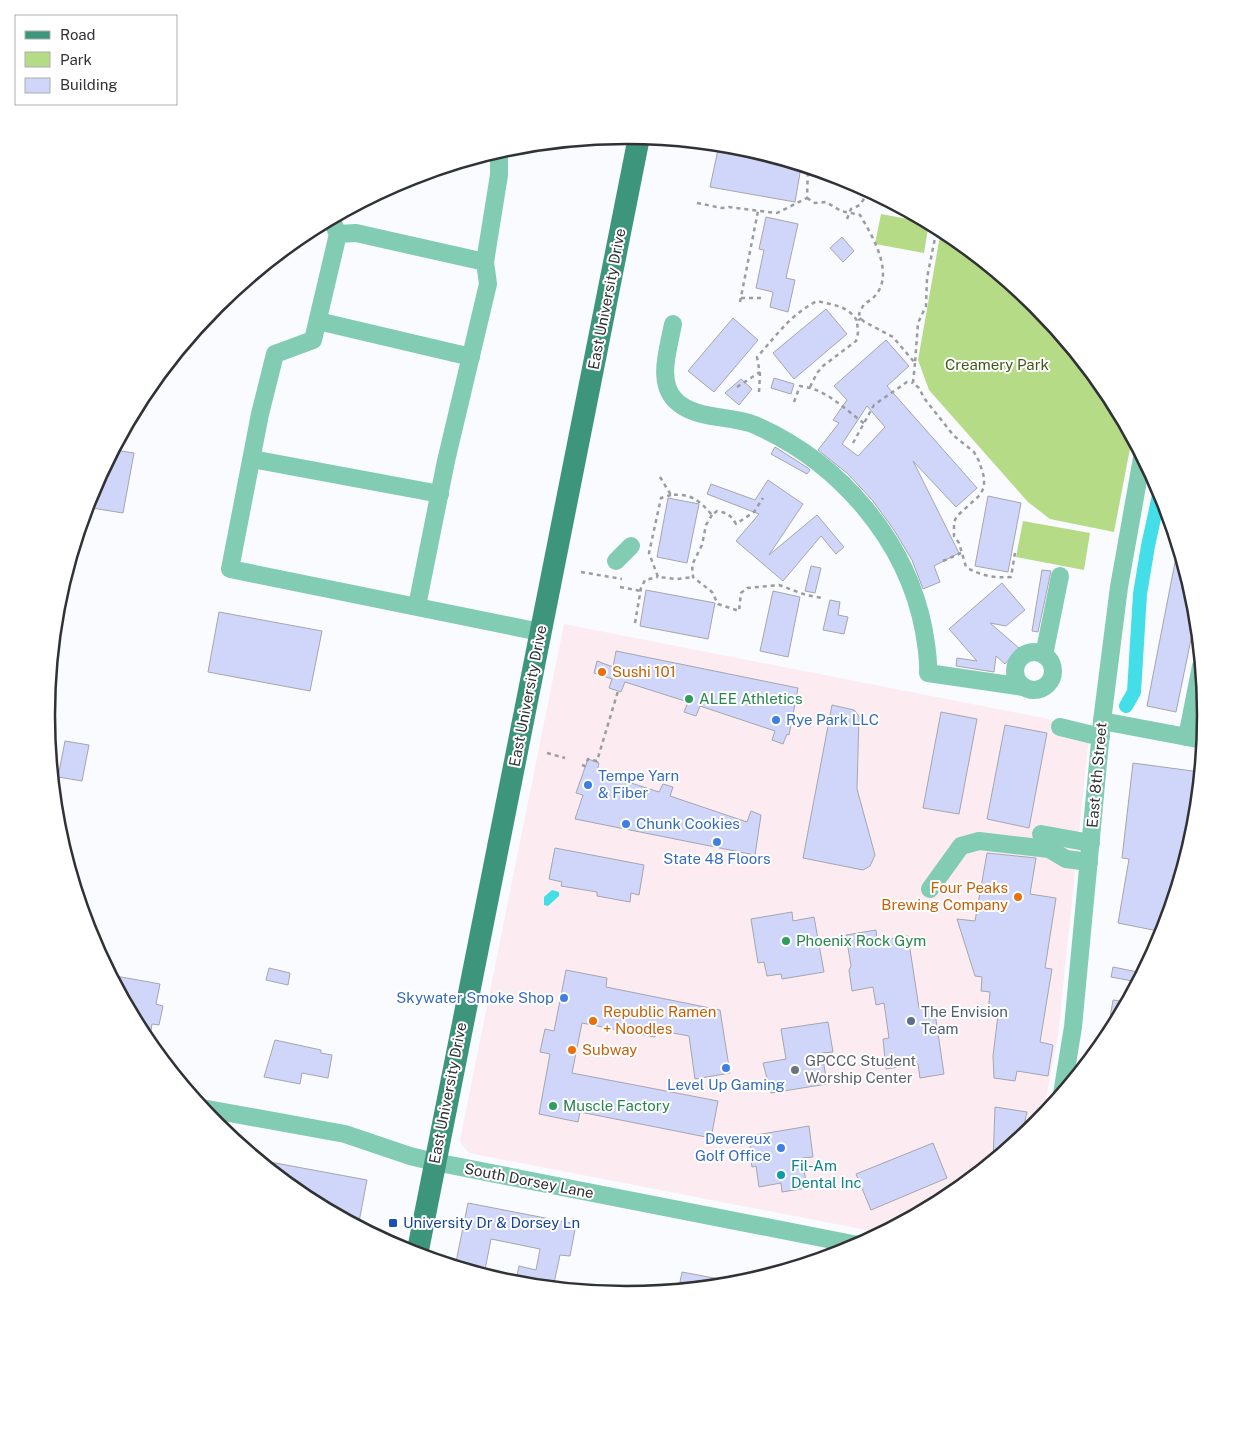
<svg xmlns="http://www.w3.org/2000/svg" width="1252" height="1431" font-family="'Public Sans',sans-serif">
<rect width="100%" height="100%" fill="#fafbfe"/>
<path fill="#fcecf1" d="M564,624L1090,727L1058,1036L1042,1118L1036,1126L948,1198L882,1233L469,1153L462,1145L460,1140Z"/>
<g fill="#b5db86">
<path d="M881,214L929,223L924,253L875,244Z"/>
<path d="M941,230L1036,306L1108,394L1132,438L1114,532L1050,519L1028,502L929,390L918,360Z"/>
<path d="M1023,521L1090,533L1084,570L1016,557Z"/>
</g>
<path fill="#44dee8" d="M552,890L559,892V896L548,906L544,905V897Z"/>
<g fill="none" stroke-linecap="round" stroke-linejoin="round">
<path stroke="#44dee8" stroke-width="14" d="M1126,706L1134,692L1140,594L1148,546L1160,491"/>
</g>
<g fill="#d0d6fa" stroke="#a4a6ae" fill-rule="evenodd">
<path d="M719,145L729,146L728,154L801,167L795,202L710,187Z"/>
<path d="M766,217L798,224L786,278L795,280L788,312L770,307L773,292L756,288L764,250L759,249Z"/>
<path d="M842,237L854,251L843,262L830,248Z"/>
<path d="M826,309L847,334L794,379L773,353Z"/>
<path d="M733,318L758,340L714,392L688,371Z"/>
<path d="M886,340L909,366L887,386L977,488L956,507L913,461L959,553L934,566L940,582L923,589L912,560L894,530L873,501L848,474L818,450L839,423L833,420L847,400L834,386ZM867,406L885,427L858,456L842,444Z"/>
<path d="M774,378L794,384L791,394L771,388Z"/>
<path d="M741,379L752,389L739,405L725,393Z"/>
<path d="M775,447L808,468L810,470L807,474L771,454Z"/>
<path d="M114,450L134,453L123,513L86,507L100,476L105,477L108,460Z"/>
<path d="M768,480L803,504L769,555L817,515L844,547L836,554L821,536L783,581L736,541L759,514L707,494L711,484L755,500Z"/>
<path d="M988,496L1021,503L1008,572L975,566Z"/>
<path d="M668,498L699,504L687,563L657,557Z"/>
<path d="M1178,547L1195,603L1196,615L1176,712L1147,706Z"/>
<path d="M811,566L821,568L815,593L805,591Z"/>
<path d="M1042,570L1051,571L1038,632L1032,631Z"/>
<path d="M1002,583L1025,610L1006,626L990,623L1019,648L1005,664L996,656L994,672L956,666L957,658L977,661L949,629Z"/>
<path d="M646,590L715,603L708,639L640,626Z"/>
<path d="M773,591L800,597L788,657L760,651Z"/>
<path d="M830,600L840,602L838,615L848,617L844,634L823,630Z"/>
<path d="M219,612L322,631L310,691L208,672Z"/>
<path d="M616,651L798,688L789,735L787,734L783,744L772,740L775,731L700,706L696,716L684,712L688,702L625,682L621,692L609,688L612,679L594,673L597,661L613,667Z"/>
<path d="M832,705L854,710L859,716L857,789L875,855L870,866L863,870L803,858Z"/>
<path d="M941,712L977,719L959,814L923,808Z"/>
<path d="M1005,725L1047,733L1029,828L987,819Z"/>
<path d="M65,741L89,745L82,781L58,777Z"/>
<path d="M588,759L599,763L597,772L659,792L663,784L673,787L670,796L747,822L751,811L761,815L755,855L575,819L583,795L576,793Z"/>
<path d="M1133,763L1200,772L1198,797L1185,861L1163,932L1118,923L1129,859L1122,858Z"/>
<path d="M555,848L644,865L639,895L631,893L630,902L597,896V892L561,886L562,882L549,879Z"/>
<path d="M987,853L1036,858L1030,894L1056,898L1045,968L1052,969L1040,1042L1053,1045L1048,1076L1017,1071L1015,1081L994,1078L993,1056L998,1015L988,1014L990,992L981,991L982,977L975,976L957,919L975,921Z"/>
<path d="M792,912L793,921L814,917L824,972L782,979L781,974L767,976L764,962L758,963L751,919Z"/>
<path d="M876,930L877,941L908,936L919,1008L934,1006L944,1074L920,1078L918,1064L886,1069L883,1039L889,1038L884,1003L876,1005L873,987L852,991L849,970L851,966L846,935Z"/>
<path d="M1113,967L1143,973L1138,982L1111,977Z"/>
<path d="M269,968L290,973L288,985L266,980Z"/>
<path d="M566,970L607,978L606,987L720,1010L730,1073L695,1079L689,1036L656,1030L655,1037L582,1023L572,1073L718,1101L711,1138L580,1112L578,1122L539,1114L550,1054L540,1052L545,1029L554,1031Z"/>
<path d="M110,975L160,984L156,1004L163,1006L159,1025L152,1024L149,1043Z"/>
<path d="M1113,1000L1127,1002L1109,1036H1107Z"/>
<path d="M828,1022L833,1052L822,1053L827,1084L771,1093L763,1063L786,1059L781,1029Z"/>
<path d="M275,1040L321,1050V1053L332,1055L328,1078L302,1073L300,1084L264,1077Z"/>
<path d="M995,1107L1027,1112L1021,1138L993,1161Z"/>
<path d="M809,1126L813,1157L802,1158L807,1188L782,1192L781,1183L759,1187L756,1166L752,1167L749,1149L751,1146L750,1136Z"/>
<path d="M933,1143L947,1178L871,1210L856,1174Z"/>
<path d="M259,1160L367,1180L358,1227L304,1197Z"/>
<path d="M468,1203L576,1224L570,1256L560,1255L553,1288L515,1284L519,1266L536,1270L540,1249L491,1239L484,1275L455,1267Z"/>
<path d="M682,1272L735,1282V1285L707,1287L680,1282Z"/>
</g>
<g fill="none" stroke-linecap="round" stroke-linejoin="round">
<g stroke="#9b9c9f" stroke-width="2.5" stroke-dasharray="4 4" stroke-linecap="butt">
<path d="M736,147L750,150"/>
<path d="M807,198L815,203L826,202L841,211L860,215C875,240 901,285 864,304L859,314L863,321L893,337L915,363L918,323L926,306L927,278L937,228"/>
<path d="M697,203L722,208L729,207L777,213L807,198L808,168"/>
<path d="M847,219L851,209L860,205L869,191"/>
<path d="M741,298H761"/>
<path d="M740,302L758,211"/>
<path d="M915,363L913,383L919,388L924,398L954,436L974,452L979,461L984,477V487L980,495L957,516L954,522V536L959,543L966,567C981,576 994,578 1011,577L1015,553"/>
<path d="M737,387L760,372"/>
<path d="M810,387L817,373L823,366L856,341L858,333L857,321L862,318"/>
<path d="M759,392L760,374L757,357C778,334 789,316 817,301C833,305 849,306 857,321"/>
<path d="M794,402L800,386C827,389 844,409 865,424"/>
<path d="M853,443L874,405L907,382L913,383"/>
<path d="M660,477L671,495C691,493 700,501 712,515L717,511C727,513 731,515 736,524L754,512L763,498"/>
<path d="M671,495L661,498L649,553L658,577L677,579L693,577"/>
<path d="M712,515L706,525L702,545L692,565L693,577L712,592L718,604L739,611L741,593L747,588L779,585L806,595L822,598"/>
<path d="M943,561L961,553"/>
<path d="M581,572L622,579"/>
<path d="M620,587L641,591"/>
<path d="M635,623L641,588L645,580L658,577"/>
<path d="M547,753L565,758"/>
<path d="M582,765L585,766L588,759L597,761L618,691"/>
</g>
<g stroke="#81ccb3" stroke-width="18">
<path d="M331,219L338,234"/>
<path d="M485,262L499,175V151"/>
<path d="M318,321L471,357"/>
<path d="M673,324C669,347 656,382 676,401C696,420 730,415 755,425C839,462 907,540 924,631C926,645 929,658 928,673L1024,687"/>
<path d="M252,459L440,494"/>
<path d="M616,561L631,546"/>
<path d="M417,606L446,461L488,284L485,262L356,233L338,234L313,340L275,354L260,414L230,569L540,632"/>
<circle cx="1034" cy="671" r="19"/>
<path d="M1044,655L1060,576"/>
<path d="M1102,721L1203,740"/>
<path d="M1060,727L1101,737"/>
<path d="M1187,737L1201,666"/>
<path d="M1041,834L1091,843"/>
<path d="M930,889L961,846L979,841L1049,849L1066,859L1089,862"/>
<path d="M1062,1094L1073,1027L1102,721L1119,587L1142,458"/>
<path d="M202,1108L345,1134L410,1156L435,1162L858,1245"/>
</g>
<path stroke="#3d967c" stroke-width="22" d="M417,1255L639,137"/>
</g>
<g fill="#e8710a" stroke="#fff" stroke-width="2">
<circle cx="602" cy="672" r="5"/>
<circle cx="1018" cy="897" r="5"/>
<circle cx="593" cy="1021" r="5"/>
<circle cx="572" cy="1050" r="5"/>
</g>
<g fill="#2e9e5b" stroke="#fff" stroke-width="2">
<circle cx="689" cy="699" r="5"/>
<circle cx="786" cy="941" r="5"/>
<circle cx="553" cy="1106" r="5"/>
</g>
<g fill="#3f7fe0" stroke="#fff" stroke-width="2">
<circle cx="776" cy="720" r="5"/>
<circle cx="588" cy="785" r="5"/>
<circle cx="626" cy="824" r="5"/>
<circle cx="717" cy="842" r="5"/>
<circle cx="564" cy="998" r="5"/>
<circle cx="726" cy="1068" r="5"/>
<circle cx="781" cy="1148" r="5"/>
</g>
<circle fill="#5c6f8a" stroke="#fff" stroke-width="2" cx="911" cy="1021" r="5"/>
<circle fill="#6b7280" stroke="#fff" stroke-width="2" cx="795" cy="1070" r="5"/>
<circle fill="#0f9aa8" stroke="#fff" stroke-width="2" cx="781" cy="1175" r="5"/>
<rect fill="#1a4fb4" stroke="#fff" stroke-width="2" x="388" y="1218" width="10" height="10" rx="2.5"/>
<g text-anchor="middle" stroke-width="4" stroke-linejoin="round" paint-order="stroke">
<g font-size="15" fill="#313235" stroke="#fff">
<text transform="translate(607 299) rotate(-79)" y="5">East University Drive</text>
<text transform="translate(528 696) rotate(-79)" y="5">East University Drive</text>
<text transform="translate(1097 775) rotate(-85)" y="5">East 8th Street</text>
<text transform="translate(448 1093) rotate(-79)" y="5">East University Drive</text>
<text transform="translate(529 1181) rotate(11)" y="5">South Dorsey Lane</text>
</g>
<g font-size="15" fill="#415a1c" stroke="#fff">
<text x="997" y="370">Creamery Park</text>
</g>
<g font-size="15" fill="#c56008" stroke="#fff" text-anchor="start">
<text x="612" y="677">Sushi 101</text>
<text x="1008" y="893" text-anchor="end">Four Peaks<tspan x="1008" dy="17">Brewing Company</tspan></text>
<text x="603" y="1017">Republic Ramen<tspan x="603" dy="17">+ Noodles</tspan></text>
<text x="582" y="1055">Subway</text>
</g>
<g font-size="15" fill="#27864d" stroke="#fff" text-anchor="start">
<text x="699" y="704">ALEE Athletics</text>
<text x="796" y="946">Phoenix Rock Gym</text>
<text x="563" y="1111">Muscle Factory</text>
</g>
<g font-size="15" fill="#366cbe" stroke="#fff" text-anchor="start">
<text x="786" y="725">Rye Park LLC</text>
<text x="598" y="781">Tempe Yarn<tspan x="598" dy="17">&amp; Fiber</tspan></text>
<text x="636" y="829">Chunk Cookies</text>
<text x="717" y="864" text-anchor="middle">State 48 Floors</text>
<text x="554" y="1003" text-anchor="end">Skywater Smoke Shop</text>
<text x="726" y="1090" text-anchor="middle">Level Up Gaming</text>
<text x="771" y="1144" text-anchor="end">Devereux<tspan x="771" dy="17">Golf Office</tspan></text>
</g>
<g font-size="15" fill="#4e5e75" stroke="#fff" text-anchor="start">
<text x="921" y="1017">The Envision<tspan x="921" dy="17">Team</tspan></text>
</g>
<g font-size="15" fill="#5b616d" stroke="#fff" text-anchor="start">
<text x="805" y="1066">GPCCC Student<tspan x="805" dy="17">Worship Center</tspan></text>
</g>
<g font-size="15" fill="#0d838f" stroke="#fff" text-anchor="start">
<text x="791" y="1171">Fil-Am<tspan x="791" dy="17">Dental Inc</tspan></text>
</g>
<g font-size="15" fill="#164399" stroke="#fff" text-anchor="start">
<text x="403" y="1228">University Dr &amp; Dorsey Ln</text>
</g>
</g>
<path d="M0 0H1252V1431H0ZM55 715a571 571 0 1 1 1142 0a571 571 0 1 1-1142 0Z" fill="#fff" fill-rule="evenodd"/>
<path fill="none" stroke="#313235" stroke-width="2.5" d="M55 715a571 571 0 1 1 1142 0a571 571 0 1 1-1142 0Z"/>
<rect x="15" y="15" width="162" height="90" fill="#ffffff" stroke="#adadae"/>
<rect x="25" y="31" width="25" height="8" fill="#3d967c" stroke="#adadae"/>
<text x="60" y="40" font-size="15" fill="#313235">Road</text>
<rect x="25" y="52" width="25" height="15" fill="#b5db86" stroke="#adadae"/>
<text x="60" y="65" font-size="15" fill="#313235">Park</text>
<rect x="25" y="78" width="25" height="15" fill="#d0d6fa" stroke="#adadae"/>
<text x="60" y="90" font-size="15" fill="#313235">Building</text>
</svg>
